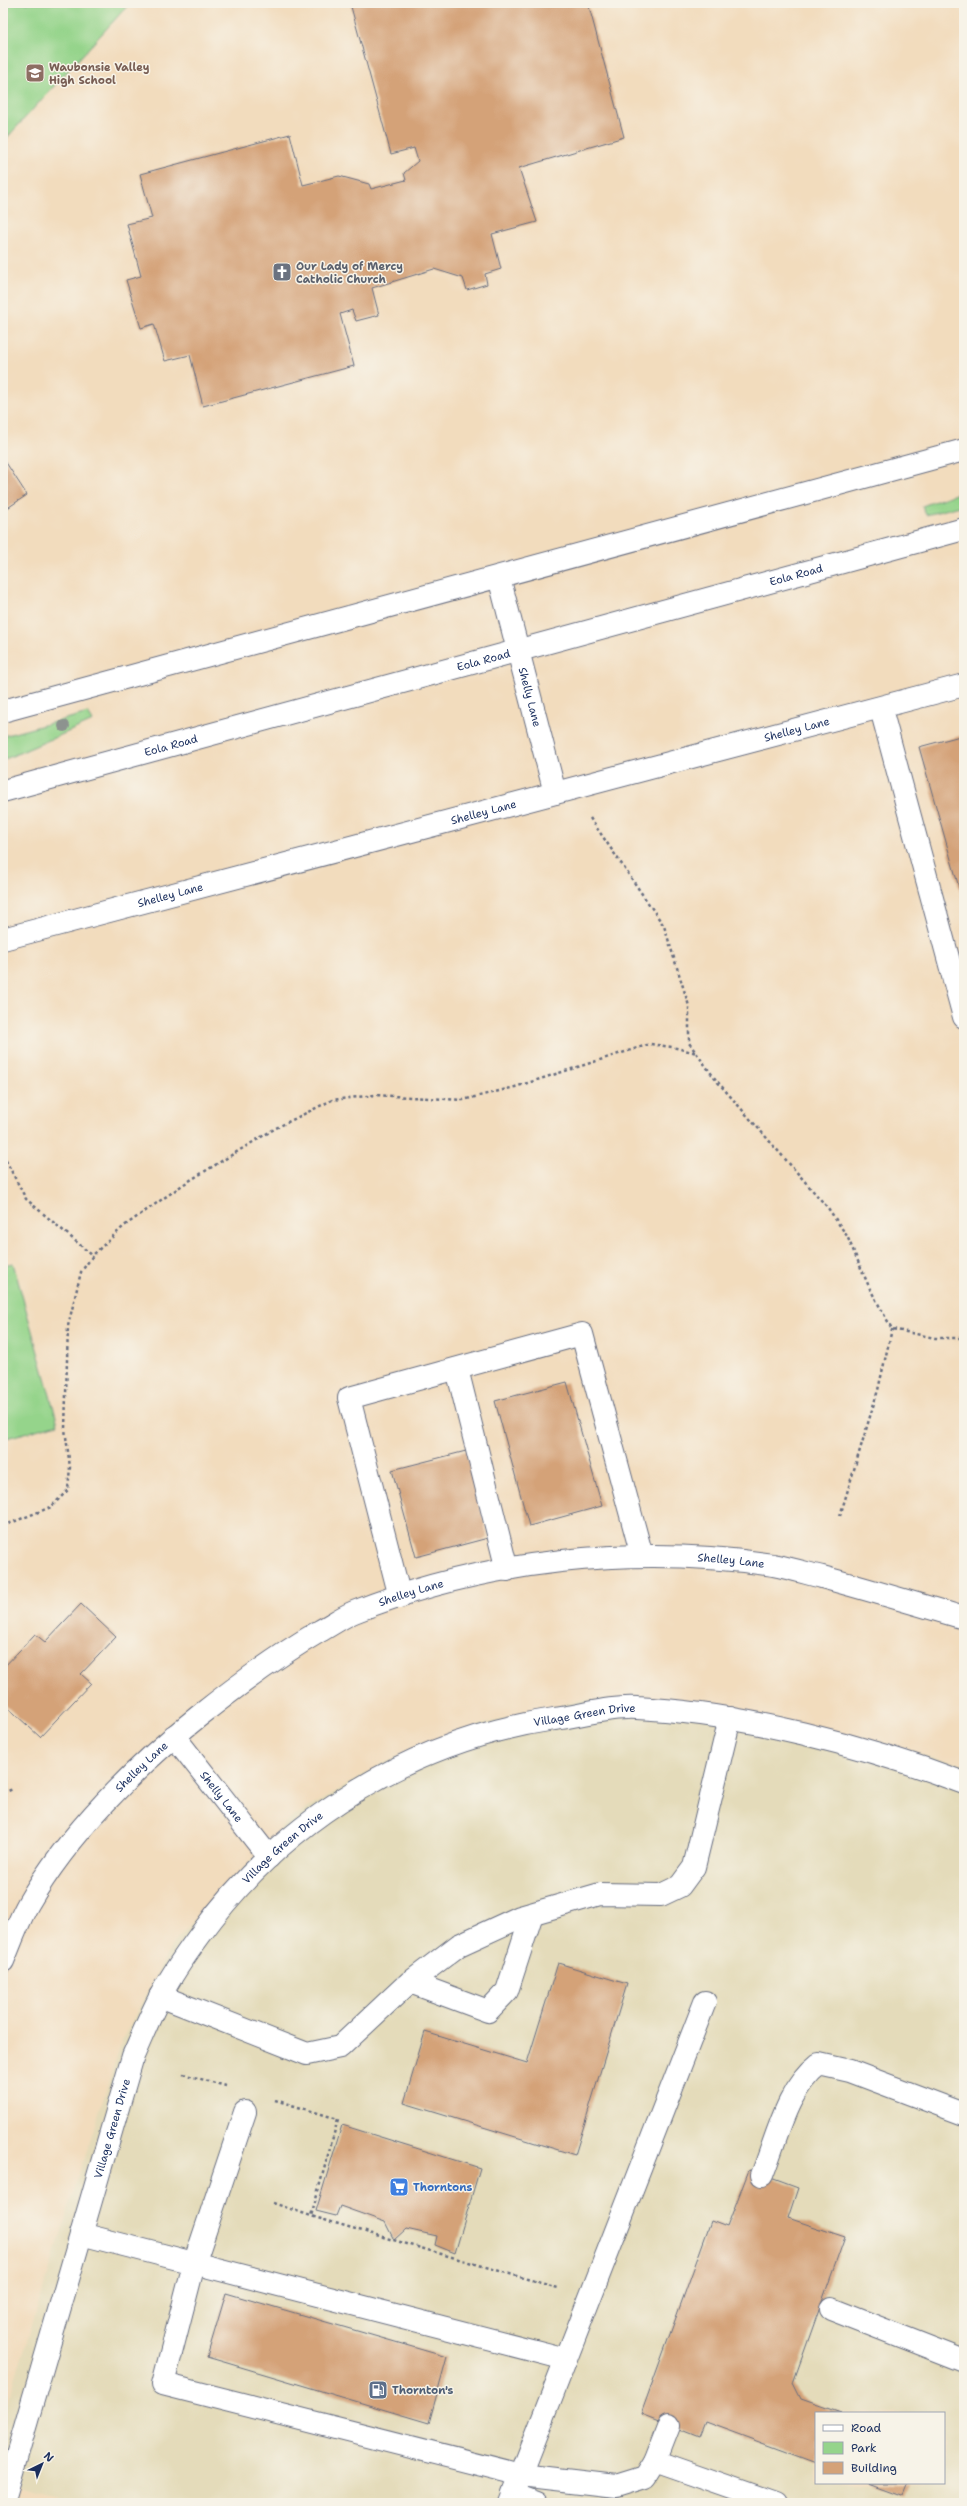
<svg xmlns="http://www.w3.org/2000/svg" width="967" height="2506" font-family="'Shantell Sans',sans-serif">
<rect width="100%" height="100%" fill="#f7f3e8"/>
<filter id="ink" filterUnits="userSpaceOnUse"><feTurbulence type="fractalNoise" baseFrequency=".025" numOctaves="2"/><feDisplacementMap in="SourceGraphic" scale="8" xChannelSelector="R" yChannelSelector="G"/><feConvolveMatrix kernelMatrix="1 2 1 2 8 2 1 2 1" color-interpolation-filters="sRGB"/></filter>
<filter id="wash" filterUnits="userSpaceOnUse"><feTurbulence type="fractalNoise" baseFrequency=".012" numOctaves="4" result="noise"/><feDisplacementMap in="SourceGraphic" scale="16" xChannelSelector="R" yChannelSelector="G"/><feGaussianBlur stdDeviation="0.9" result="paint"/><feColorMatrix in="noise" values="0 0 0 0 0 0 0 0 0 0 0 0 0 0 0 0 0 1.4 0 .05"/><feComposite in="paint" operator="in"/></filter>
<g filter="url(#wash)">
<rect width="100%" height="100%" fill="#f2dcbd"/>
<path fill="#e4dbba" fill-rule="evenodd" d="M582,1700L684,1701L964,1764V2503H69L3,2481V2417L122,2040L173,1943L290,1819L382,1764L480,1725ZM816,2413H944V2483H816Z"/>
<g fill="#95d48b" stroke="#588274">
<path d="M3,3H130L3,142Z"/>
<path d="M964,491V505L926,515L922,506Z"/>
<path d="M88,713L93,721L3,760V736Z"/>
<path d="M13,1263L58,1424L3,1439V1265Z"/>
</g>
<g id="blocks">
<g fill="#d4a278">
<path d="M350,3H588L624,137L519,168L537,222L492,234L501,269L485,274L487,284L467,290L463,278L434,269L372,288L379,315L356,321L352,310L340,314L354,366L203,406L190,355L165,361L154,324L141,328L126,280L141,276L127,224L152,218L140,174L290,134L303,185L339,176L369,184L371,189L406,180L404,173L418,161L414,148L391,154Z"/>
<path d="M3,458L27,495L3,511Z"/>
<path d="M964,735V905L919,747Z"/>
<path d="M567,1382L602,1506L529,1526L495,1401Z"/>
<path d="M466,1451L488,1538L416,1557L392,1470Z"/>
<path d="M81,1604L116,1637L81,1674L91,1683L40,1737L3,1703V1668L35,1634L45,1642Z"/>
<path d="M558,1963L627,1984L575,2155L404,2103L425,2032L527,2063Z"/>
<path d="M342,2125L480,2168L455,2253L435,2245L437,2236L406,2229L394,2240L385,2222L340,2206L336,2216L316,2211Z"/>
<path d="M749,2170L798,2188L788,2218L845,2237L793,2383L801,2399L841,2413H816V2463L705,2422L699,2437L641,2414L711,2221L727,2227Z"/>
<path d="M226,2293L447,2357L429,2423L207,2357Z"/>
<path d="M869,2483H907L902,2495Z"/>
</g>
</g>
</g>
<g filter="url(#ink)">
<use href="#blocks" fill-opacity="0" stroke="#666c7f" stroke-width="1"/>
<g fill="none" stroke-linecap="round" stroke-linejoin="round">
<g stroke="#666c7f" stroke-width="24">
<g id="lane">
<path d="M881,709L964,1017"/>
<path d="M457,1369L507,1570"/>
<path d="M400,1597L349,1398L582,1334L642,1556"/>
<path d="M410,1982L488,2011L507,1991L532,1914"/>
<path d="M160,1996L307,2054L340,2047L404,1987L459,1945L520,1917L600,1894L661,1895L680,1886L694,1867L730,1718"/>
<path d="M245,2112L194,2264L163,2384L521,2475L616,2486L645,2477L655,2461L669,2425"/>
<path d="M762,2175C777,2138 786,2090 819,2064L850,2071L964,2114"/>
<path d="M81,2234L566,2359"/>
<path d="M831,2309L964,2361"/>
<path d="M655,2461L775,2503"/>
<path d="M513,2494L537,2503"/>
<path d="M510,2503L705,2002"/>
</g>
</g>
<g stroke="#666c7f" stroke-width="24">
<g id="street">
<path id="s1" d="M499,577L555,793"/>
<path id="s2" d="M3,939L964,685"/>
<path id="s3" d="M174,1736L269,1857"/>
<path id="s4" d="M3,1961C11,1942 18,1922 28,1904C68,1834 136,1766 199,1716C238,1685 277,1656 320,1631C331,1625 342,1617 354,1612C485,1560 634,1544 773,1565C789,1568 806,1573 822,1577C870,1590 917,1604 964,1618"/>
<path id="s5" d="M3,2503L133,2056C142,2036 150,2016 160,1997C171,1975 186,1954 200,1935C284,1819 412,1740 554,1719C579,1716 612,1706 637,1708C741,1713 867,1746 964,1783"/>
</g>
</g>
<g stroke="#666c7f" stroke-width="24">
<g id="secondary">
<path d="M3,711L964,450"/>
<path id="s6" d="M3,791L964,529"/>
</g>
</g>
<g stroke="#666c7f" stroke-width="2.5" stroke-dasharray="3 3" stroke-linecap="butt">
<path d="M590,818L664,926L689,1006V1043L716,1080L828,1208L847,1236L870,1289L892,1329L935,1338H964"/>
<path d="M3,1155L26,1199L93,1256"/>
<path d="M840,1516L878,1390L892,1329"/>
<path d="M3,1526L51,1507L68,1490L70,1467L65,1429L68,1326L81,1272L94,1254L124,1226L184,1184L276,1128L332,1100L375,1095L463,1100L515,1087L650,1044L672,1047L697,1053"/>
<path d="M3,1793L13,1789"/>
<path d="M183,2074L226,2086"/>
<path d="M275,2100L338,2119L311,2216"/>
<path d="M273,2203L311,2216L558,2288"/>
</g>
<use href="#lane" stroke="#fff" stroke-width="22"/>
<use href="#street" stroke="#fff" stroke-width="22"/>
<use href="#secondary" stroke="#fff" stroke-width="22"/>
</g>
<circle fill="#8d938f" cx="64" cy="726" r="6"/>
</g>
<defs>
<g id="school-square" transform="scale(1)"><rect x="-9" y="-9" width="18" height="18" rx="4" fill="#8d6e63" stroke="#f7f3e8"/><path d="M0-5L7-2L0 1L-7-2ZM-4 1L0 2.5L4 1V4Q0 6-4 4Z" fill="#fff"/></g>
<g id="church-square" transform="scale(1)"><rect x="-9" y="-9" width="18" height="18" rx="4" fill="#6b7280" stroke="#f7f3e8"/><path d="M-1.2-6h2.4v3.5h3.3v2.4h-3.3V6h-2.4V-.1h-3.3v-2.4h3.3Z" fill="#fff"/></g>
<g id="supermarket-square" transform="scale(1)"><rect x="-9" y="-9" width="18" height="18" rx="4" fill="#3f7fe0" stroke="#f7f3e8"/><path d="M-6-5.5h2.5l.6 2H6L4.5 2H-2.5L-4.4-4H-6ZM-1.5 3.2a1.3 1.3 0 1 0 .1 0ZM3 3.2a1.3 1.3 0 1 0 .1 0Z" fill="#fff"/></g>
<g id="fuel-square" transform="scale(1)"><rect x="-9" y="-9" width="18" height="18" rx="4" fill="#5c6f8a" stroke="#f7f3e8"/><path d="M-5.5-6h7V0h2V4h1.3V-2.5L3-4.5l.8-.8L6-3V5H2.5V1h-1V6h-7ZM-4.2-4.7v3.2H.2V-4.7Z" fill="#fff"/></g>
</defs>
<g fill-rule="evenodd">
<use href="#school-square" x="35" y="73"/>
<use href="#church-square" x="282" y="272"/>
<use href="#supermarket-square" x="399" y="2187"/>
<use href="#fuel-square" x="378" y="2390"/>
</g>
<g text-anchor="middle" stroke-width="3" stroke-linejoin="round" paint-order="stroke">
<g font-size="11" font-weight="bold" fill="#785e54" stroke="#f7f3e8" text-anchor="start">
<text x="49" y="71">Waubonsie Valley<tspan x="49" dy="13">High School</tspan></text>
</g>
<g font-size="11" font-weight="bold" fill="#5b616d" stroke="#f7f3e8" text-anchor="start">
<text x="296" y="270">Our Lady of Mercy<tspan x="296" dy="13">Catholic Church</tspan></text>
</g>
<g font-size="11" fill="#1b2f5e" stroke="#f7f3e8">
<text dy="4" stroke="none"><textPath href="#s6" startOffset="822">Eola Road</textPath></text>
<text dy="4" stroke="none"><textPath href="#s6" startOffset="498">Eola Road</textPath></text>
<text dy="4" stroke="none"><textPath href="#s1" startOffset="124">Shelly Lane</textPath></text>
<text dy="4" stroke="none"><textPath href="#s2" startOffset="821">Shelley Lane</textPath></text>
<text dy="4" stroke="none"><textPath href="#s6" startOffset="174">Eola Road</textPath></text>
<text dy="4" stroke="none"><textPath href="#s2" startOffset="497">Shelley Lane</textPath></text>
<text dy="4" stroke="none"><textPath href="#s2" startOffset="173">Shelley Lane</textPath></text>
<text dy="4" stroke="none"><textPath href="#s4" startOffset="889">Shelley Lane</textPath></text>
<text dy="4" stroke="none"><textPath href="#s4" startOffset="565">Shelley Lane</textPath></text>
<text dy="4" stroke="none"><textPath href="#s5" startOffset="1061">Village Green Drive</textPath></text>
<text dy="4" stroke="none"><textPath href="#s4" startOffset="241">Shelley Lane</textPath></text>
<text dy="4" stroke="none"><textPath href="#s3" startOffset="77">Shelly Lane</textPath></text>
<text dy="4" stroke="none"><textPath href="#s5" startOffset="725">Village Green Drive</textPath></text>
<text dy="4" stroke="none"><textPath href="#s5" startOffset="390">Village Green Drive</textPath></text>
</g>
<g font-size="11" font-weight="bold" fill="#366cbe" stroke="#f7f3e8" text-anchor="start">
<text x="413" y="2191">Thorntons</text>
</g>
<g font-size="11" font-weight="bold" fill="#4e5e75" stroke="#f7f3e8" text-anchor="start">
<text x="392" y="2394">Thornton's</text>
</g>
</g>
<rect width="967" height="2506" fill="none" stroke="#f7f3e8" stroke-width="16"/>
<rect x="815" y="2412" width="130" height="72" fill="#f7f3e8" stroke="#9fa5b1"/>
<rect x="823" y="2425" width="20" height="6" fill="#ffffff" stroke="#9fa5b1"/>
<text x="851" y="2432" font-size="12" fill="#1b2f5e">Road</text>
<rect x="823" y="2442" width="20" height="12" fill="#95d48b" stroke="#9fa5b1"/>
<text x="851" y="2452" font-size="12" fill="#1b2f5e">Park</text>
<rect x="823" y="2462" width="20" height="12" fill="#d4a278" stroke="#9fa5b1"/>
<text x="851" y="2472" font-size="12" fill="#1b2f5e">Building</text>
<g transform="translate(42 2464) rotate(43)" stroke="#f7f3e8" stroke-width="3" paint-order="stroke">
<path d="M0-3L7 15L0 10L-7 15Z" fill="#1b2f5e"/>
<text y="-6" font-size="11" font-weight="bold" text-anchor="middle" fill="#1b2f5e">N</text>
</g>
</svg>
